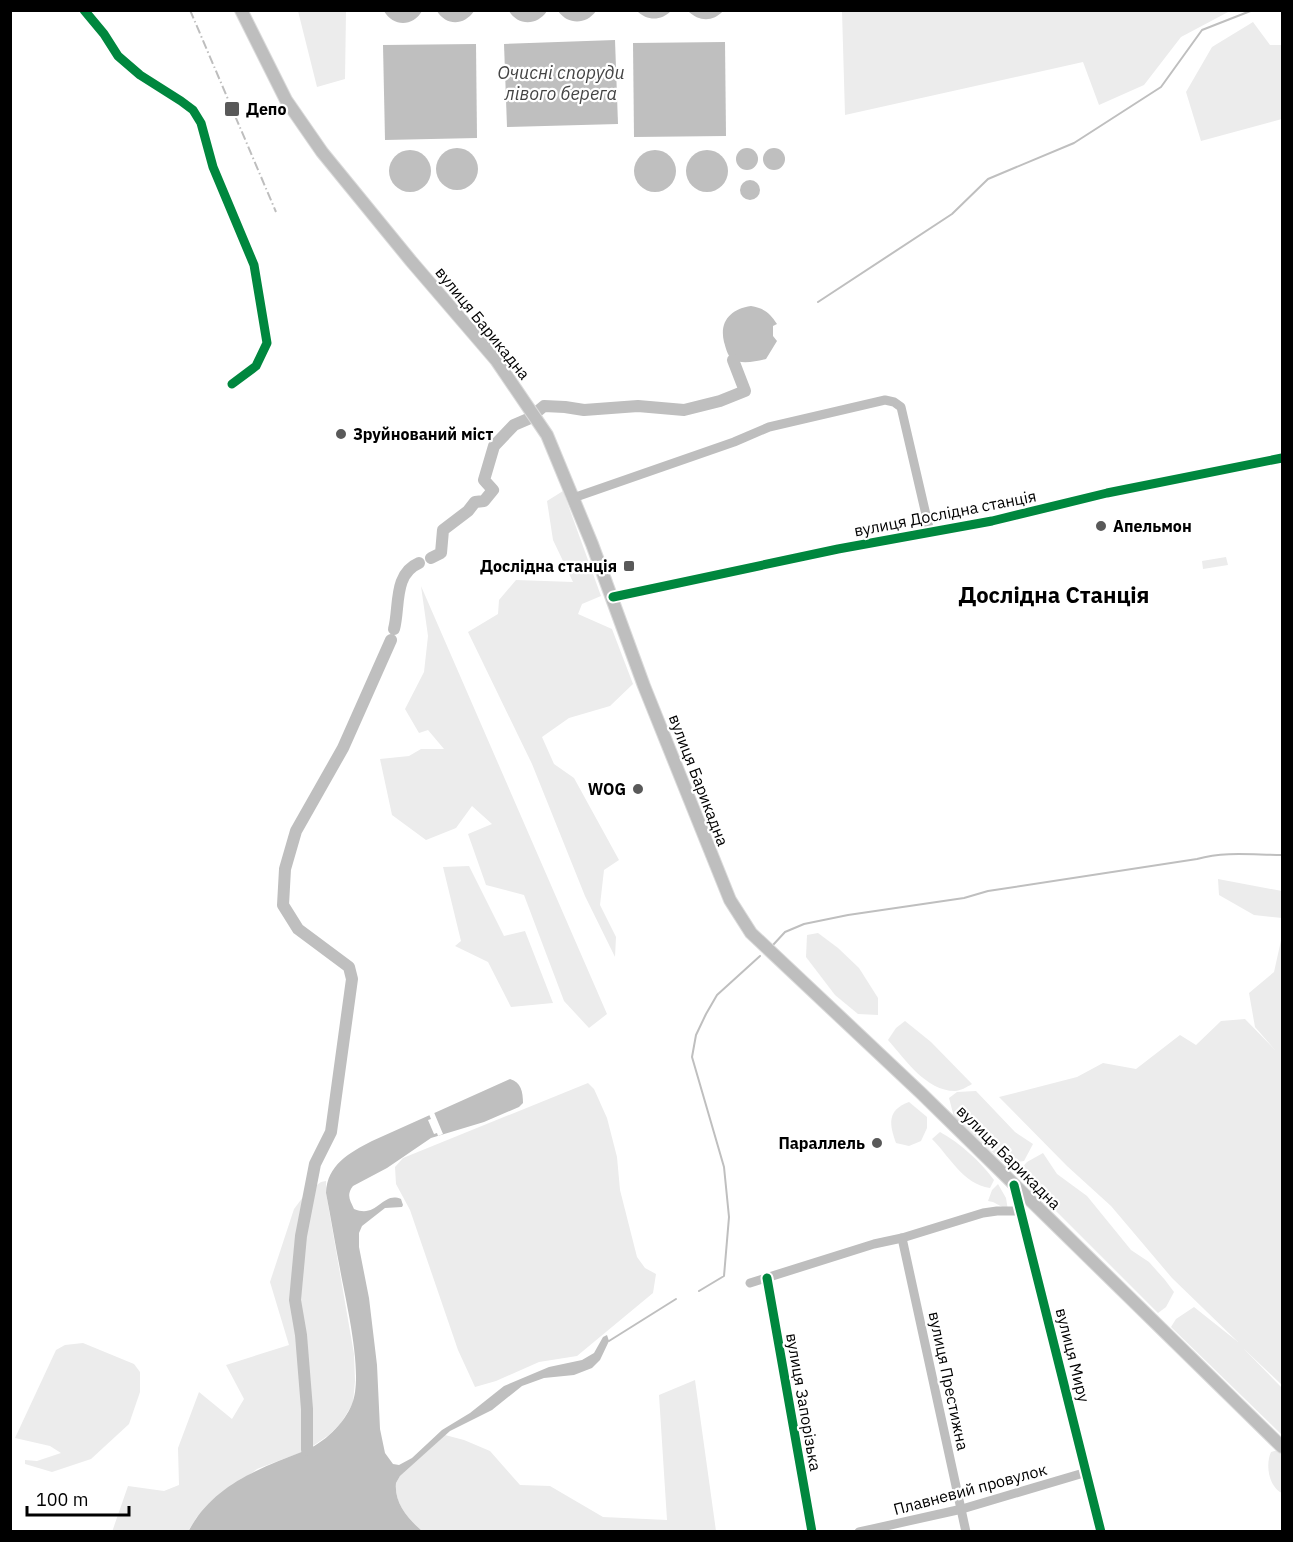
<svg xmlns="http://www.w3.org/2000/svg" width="1293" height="1542" font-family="'IBM Plex Sans',sans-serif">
<rect width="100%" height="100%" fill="#fff"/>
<g fill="#ececec">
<path d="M298,11H346L345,79L317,87Z"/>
<path d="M842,11V10L1230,11L1181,37L1144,85L1099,105L1083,62L845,115Z"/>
<path d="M1253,22L1270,45H1282V119L1201,141L1186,92L1212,47Z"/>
<path d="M563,491L601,596L582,604L578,614L612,629L633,684L610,706L569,718L542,737L554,764L574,778L619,860L604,870L600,905L616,937L615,957L585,896L532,764L468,632L498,614L499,600L516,580L573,582L553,540L547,501Z"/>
<path d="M1226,557L1228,565L1203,569L1202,561Z"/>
<path d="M421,586L607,1014L589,1028L564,1001L524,895L486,885L468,834L492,824L472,806L456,828L426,840L392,815L380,759L409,756L421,749H444L428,730L419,733L405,709L424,672L428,636Z"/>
<path d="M469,866L504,936L525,931L553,1003L511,1007L488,962L455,946L461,941L443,867Z"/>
<path d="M1218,879L1282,891V918L1254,915L1219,895Z"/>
<path d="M818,933L838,948L859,968L878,998V1015L858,1014L835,995L806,957L807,935Z"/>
<path d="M1282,936V1385L1243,1348L1282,1388V1435L1171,1327L1176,1319L1194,1307L1238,1342L1172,1278L1111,1206L1067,1166L999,1097L1077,1077L1103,1063L1136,1069L1180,1035L1196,1045L1221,1021L1245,1019L1276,1051L1255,1027L1249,993L1274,972Z"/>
<path d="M905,1021L931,1042L972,1084C967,1087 960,1091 955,1091C926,1091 905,1059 888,1040L896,1028Z"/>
<path d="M588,1083L594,1089L607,1118L617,1157L620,1190L637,1257L645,1268L656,1274L653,1293L577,1356L539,1362L496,1381L475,1387L458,1350L410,1210L396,1184L395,1167L403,1158Z"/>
<path d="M976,1091L1015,1132L1033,1144L1024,1161L1005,1164L954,1117L949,1098L957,1092Z"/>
<path d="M909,1102L927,1117V1128L921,1141L909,1146L896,1143C889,1124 887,1110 909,1102Z"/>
<path d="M940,1132C960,1143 981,1162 994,1180L990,1188C963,1184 950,1157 932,1139Z"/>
<path d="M1043,1153L1057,1174L1087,1196L1131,1250L1149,1262L1165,1280L1174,1292L1166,1307L1158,1313L1033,1188L1019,1171L1027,1162Z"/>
<path d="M326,1181V1193L354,1354L355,1381L353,1403L341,1423L329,1435L307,1450L257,1469L197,1517L188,1531L112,1532L128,1486L164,1491L179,1485L178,1448L199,1392L232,1419L244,1399L226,1365L289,1345L270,1282L294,1209L306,1193L321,1182Z"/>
<path d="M998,1184L1006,1198L1008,1210L993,1202L988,1201L992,1190Z"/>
<path d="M83,1343L134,1364L140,1372V1392L129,1424L91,1459L52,1472L25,1464V1460L37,1461L61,1453L50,1446L15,1438L56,1350L65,1345Z"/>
<path d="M695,1380L716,1531H422C408,1519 394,1503 396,1483L400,1476L445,1435L464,1440L490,1451L520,1485L550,1486L603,1517L667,1520L659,1395Z"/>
<path d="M1278,1450L1282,1455V1493C1269,1487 1265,1465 1271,1452Z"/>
</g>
<g fill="#bfbfbf">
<path d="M384,11H422C413,27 393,27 384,11Z"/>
<path d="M437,11H474C464,26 446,26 437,11Z"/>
<path d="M509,11H547C537,26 518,26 509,11Z"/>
<path d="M558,11H596C586,25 568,25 558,11Z"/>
<path d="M637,11H671C661,21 647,21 637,11Z"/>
<path d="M688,11H723C713,22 699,22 688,11Z"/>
<path d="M615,40L618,124L507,127L504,44Z"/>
<path d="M725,42L726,136L634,137L633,43Z"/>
<path d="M476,44L477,138L385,140L383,45Z"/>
<circle cx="747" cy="159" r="11"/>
<circle cx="457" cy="169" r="21"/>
<circle cx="774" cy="159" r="11"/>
<circle cx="707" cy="171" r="21"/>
<circle cx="655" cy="171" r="21"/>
<circle cx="410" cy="171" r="21"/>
<circle cx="750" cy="190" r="10"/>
<path d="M751,306C764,308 770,313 777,324L773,326V336L777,341L766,359C756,361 742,365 732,359C727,355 726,348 724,342C719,321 731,309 751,306Z"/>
<path d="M510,1079C521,1082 523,1092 523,1103L519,1107L484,1122L431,1138L387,1168L353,1186C346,1195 350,1200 354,1209C378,1219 382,1191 401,1199L403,1205L402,1207L385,1208L362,1226L359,1233V1247L369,1298L377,1365L380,1429L385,1453L393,1464L399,1465L412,1458L442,1430L470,1413L504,1386L549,1367L582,1360L594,1353L603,1337L607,1335L609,1341L600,1360L592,1368L574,1375L544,1378L522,1386L492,1410L450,1431L400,1476L396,1483C394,1503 408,1519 422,1531L188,1532C213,1485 258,1469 304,1451C324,1443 344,1424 352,1404C364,1375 346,1302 340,1269C335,1244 331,1218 326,1193C327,1165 349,1153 372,1141Z"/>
</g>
<path fill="#fff" d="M433,1110L443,1134L438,1136L437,1133L434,1134L428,1120L431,1119L428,1112Z"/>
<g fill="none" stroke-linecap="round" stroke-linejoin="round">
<g stroke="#bfbfbf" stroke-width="2">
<path d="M818,302L952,214L988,179L1074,143L1161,87L1202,30L1253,10"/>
<path d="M773,945L785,932L804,924L848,915L964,898L988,891L1197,859C1226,851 1253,855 1282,855"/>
<path d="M699,1291L724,1276L729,1217L724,1167L692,1057L696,1035L706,1014L717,995L760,956"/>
<path d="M609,1341L676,1299"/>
</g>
<g stroke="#bfbfbf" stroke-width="12">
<path d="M538,411L544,406L565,407L584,410L638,406L684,410L720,401L745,391L733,360"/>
<path d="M431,558L441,553L443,530L468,511L475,502L484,501L493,490L484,480L494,446L514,425L528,419"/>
<path d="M394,629C400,607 393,574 419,563"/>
<path d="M307,1450V1409L301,1335L295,1300L301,1236L315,1164L331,1132L352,979L349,967L298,929L283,905L285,869L296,831L343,748L391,640"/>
</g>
<g stroke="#dbdbdb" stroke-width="14">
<path id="major" d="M241,10L286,100L322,152L411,261L496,360L547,435L592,544L644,686L730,900L751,933L922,1094L1282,1447"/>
</g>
<g stroke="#bebebe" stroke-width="9">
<path d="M84,10L104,34L118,56L140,75L181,101L193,110L201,123L213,167L254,265L267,343L256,366L232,384"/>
<path d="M573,498L734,442L769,427L885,400L894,402L901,407L930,532"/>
<path d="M613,597L838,549L992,521L1107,493L1282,458"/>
<path d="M1014,1185L1101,1532"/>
<path d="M902,1238L966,1532"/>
<path d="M767,1278L812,1532"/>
<path d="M750,1283L874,1244L902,1238L983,1213L997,1211H1022"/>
<path d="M859,1532L962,1509L1087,1472"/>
</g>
<use href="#major" stroke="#bebebe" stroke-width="12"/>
<path stroke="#bebebe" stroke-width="2" stroke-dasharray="9 3 1.5 3" stroke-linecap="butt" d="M190,10L276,212"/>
<g stroke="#fff" stroke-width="13">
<g id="cycleway">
<path d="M84,10L104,34L118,56L140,75L181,101L193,110L201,123L213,167L254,265L267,343L256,366L232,384"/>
<path d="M613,597L838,549L992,521L1107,493L1282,458"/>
<path d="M1014,1185L1101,1532"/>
<path d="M767,1278L812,1532"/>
</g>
</g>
<use href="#cycleway" stroke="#00873e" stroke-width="9"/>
</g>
<g fill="#595959" stroke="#fff" stroke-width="2">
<rect x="224" y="101" width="16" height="16" rx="3"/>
<circle cx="341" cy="434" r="6"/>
<circle cx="1101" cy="526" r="6"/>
<rect x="623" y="560" width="12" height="12" rx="3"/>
<circle cx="638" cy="789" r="6"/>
<circle cx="877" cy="1143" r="6"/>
</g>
<g text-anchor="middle" stroke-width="4.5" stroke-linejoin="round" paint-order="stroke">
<g font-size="16" font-weight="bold" fill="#000" stroke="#fff" text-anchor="start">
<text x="246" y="115">Депо</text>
<text x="353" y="440">Зруйнований міст</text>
<text x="1113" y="532">Апельмон</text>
<text x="617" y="572" text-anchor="end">Дослідна станція</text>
<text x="626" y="795" text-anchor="end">WOG</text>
<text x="865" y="1149" text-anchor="end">Параллель</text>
</g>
<g font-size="16" fill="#000" stroke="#fff">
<text transform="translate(483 323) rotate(51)" y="6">вулиця Барикадна</text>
<text transform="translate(945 513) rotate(-11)" y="6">вулиця Дослідна станція</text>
<text transform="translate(699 780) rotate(69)" y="6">вулиця Барикадна</text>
<text transform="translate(1009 1157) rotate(45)" y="6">вулиця Барикадна</text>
<text transform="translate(1073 1355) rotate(76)" y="6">вулиця Миру</text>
<text transform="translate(949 1381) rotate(78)" y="6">вулиця Престижна</text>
<text transform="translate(804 1402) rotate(80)" y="6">вулиця Запорізька</text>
<text transform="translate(970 1489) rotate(-15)" y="6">Плавневий провулок</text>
</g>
<g font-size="18" font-style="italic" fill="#444" stroke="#fff">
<text x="561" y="79">Очисні споруди<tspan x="561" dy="21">лівого берега</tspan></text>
</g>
<g font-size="22" font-weight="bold" fill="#000" stroke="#fff">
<text x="1054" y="603">Дослідна Станція</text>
</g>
</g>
<rect width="1293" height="1542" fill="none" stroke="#000000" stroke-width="24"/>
<path d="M27 1506v9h102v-9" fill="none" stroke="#000000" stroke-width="3"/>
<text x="36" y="1506" font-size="18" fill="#000000" stroke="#ffffff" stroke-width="4.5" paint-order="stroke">100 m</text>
</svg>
